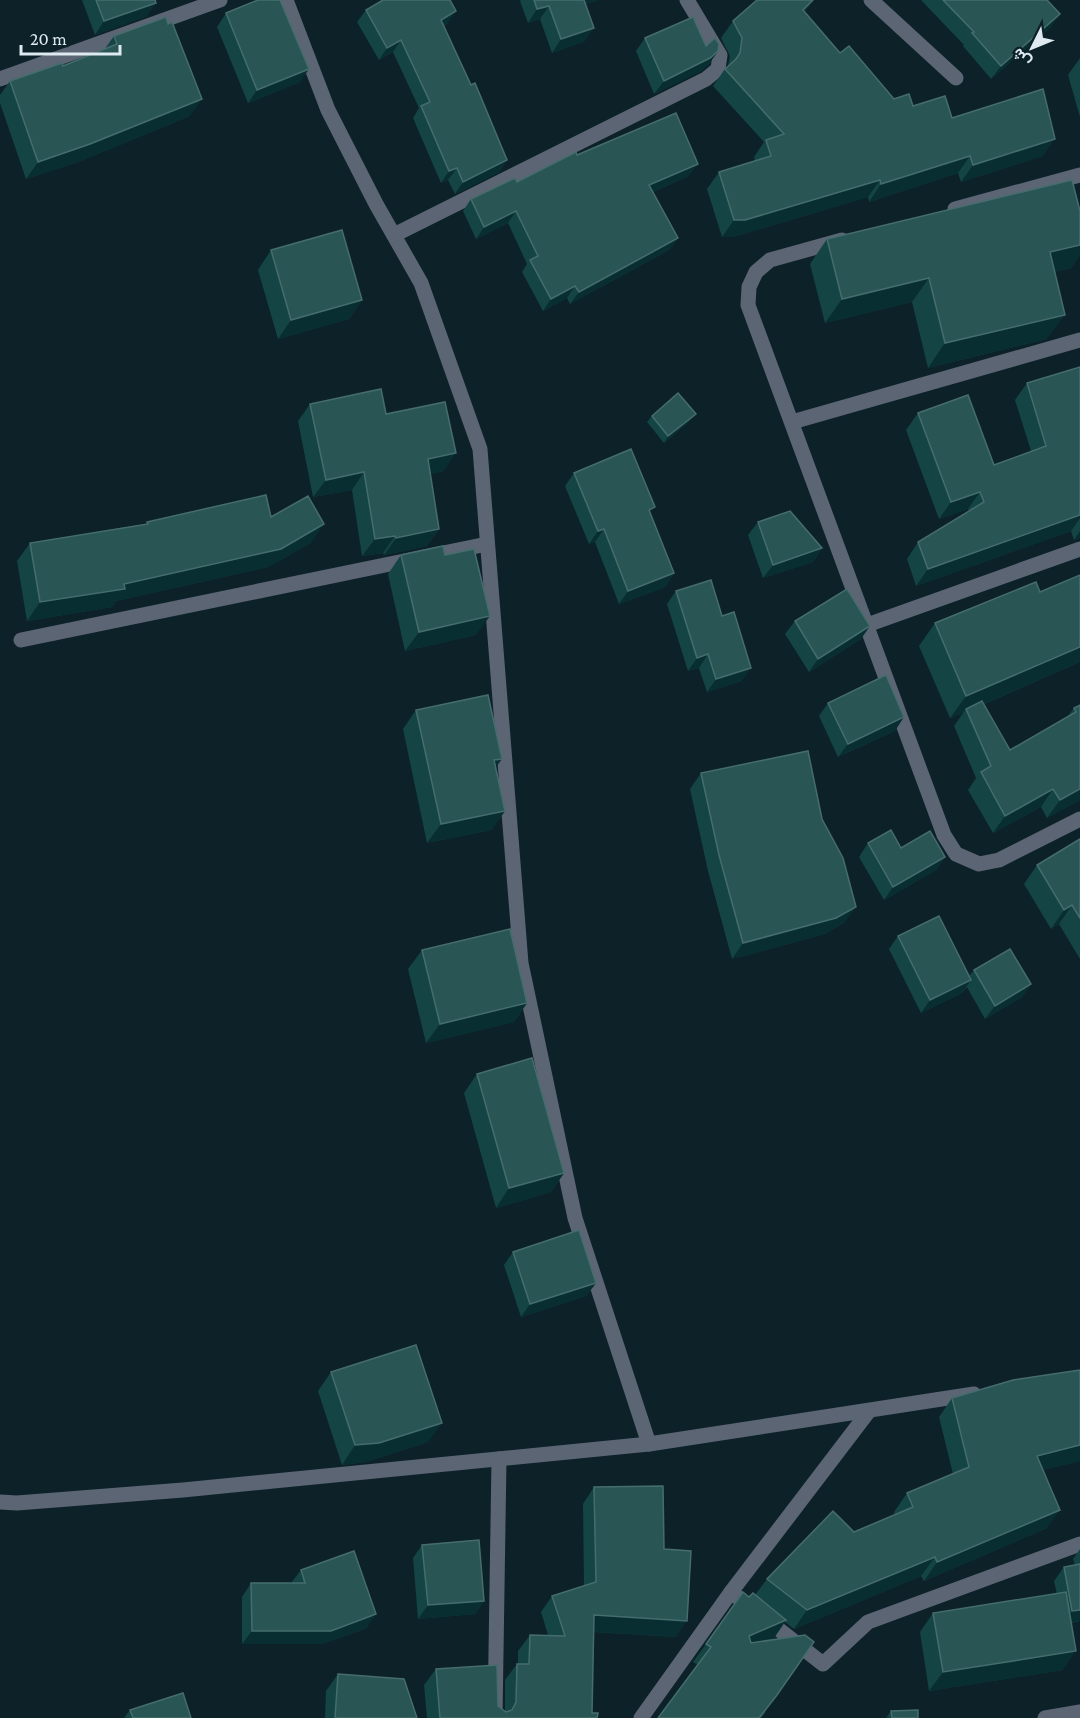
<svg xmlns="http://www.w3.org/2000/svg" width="1080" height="1718" font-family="'Crimson Pro',Vazirmatn,serif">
<rect width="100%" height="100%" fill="#0d2129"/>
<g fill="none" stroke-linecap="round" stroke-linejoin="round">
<g stroke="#5b6574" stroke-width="15">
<path d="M286,0L328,110L376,204L421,283L480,449L521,963L575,1218L649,1444L974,1394"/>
<path d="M871,0L956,78"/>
<path d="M0,79L220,0"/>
<path d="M955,209L1080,175"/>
<path d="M394,235L706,79L718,69L720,55L687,0"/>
<path d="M842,240L770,260L756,272L749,287L748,305L944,835L956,854L979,864L999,860L1080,819"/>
<path d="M792,422L1080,340"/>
<path d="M867,625L1080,549"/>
<path d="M21,640L487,544"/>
<path d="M0,1502L17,1503L183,1490L649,1444"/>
<path d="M731,1592L823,1664L868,1622L1080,1544"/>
<path d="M495,1718L499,1459"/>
<path d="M641,1718L731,1592L869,1411"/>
<path d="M1045,1718L1080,1712"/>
</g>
</g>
<g fill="#144443">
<path d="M82,0H155L147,16L95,35Z"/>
<path d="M521,0H598L586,4L585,41L552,53L540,19L528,23L520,1Z"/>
<path d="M813,0L805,12L840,53L894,99L913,106L952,118L1043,156L961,182L958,173L869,202L868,197L733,237H722L707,189L719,172L755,161L754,157L764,142L713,86L725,69L728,66L730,56L721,38L733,21Z"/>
<path d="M921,0H1047L1051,27L991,79L963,46L964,45Z"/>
<path d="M366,10L448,23L444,26L471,85L507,160L499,172L455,194L448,180L441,183L413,118L419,108L393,52L379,60L357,22Z"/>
<path d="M226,13L300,82L248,103L217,27Z"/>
<path d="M114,36L190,116L78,162L26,179L0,103V95L10,81L63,66L104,50Z"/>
<path d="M645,38L706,46L718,51L709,64L701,71L654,94L636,51Z"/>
<path d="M1080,58V117L1068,75Z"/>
<path d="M577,155L689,176L653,192L678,238L669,250L570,304L567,298L543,311L522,272L527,264L508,223L476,239L463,211L471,199L517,182Z"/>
<path d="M827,239L1080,245V255L1071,268L1054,272L1047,339L928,368L912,302L825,323L810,264Z"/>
<path d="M271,250L362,300L349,319L278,339L258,270Z"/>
<path d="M1080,367V538L1074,540L1071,531L916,586L907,559L918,542L969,511L968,509L939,519L906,430L918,413L994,465L1031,451L1015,400L1027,383Z"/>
<path d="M310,404L386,414L444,471L430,474L439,529L427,546L384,555L383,553L362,556L352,490L313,497L298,421Z"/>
<path d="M652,416L691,420L664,443L647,422Z"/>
<path d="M574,473L674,573L665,587L619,604L595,542L589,544L565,486Z"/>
<path d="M271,517L311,543L268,567L116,601L112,607L27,621L17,561L30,543L146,524L147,522Z"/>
<path d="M758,522L822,548L813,562L763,578L748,535Z"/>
<path d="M401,555H445L476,635L405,651L388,574Z"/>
<path d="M676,591L722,616L742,681L707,692L699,668L688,671L667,604Z"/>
<path d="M1040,592L1080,662L984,704L1010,750L1067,717L1074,708L1080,705V800L1047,818L1041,807L993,833L968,790L976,778L954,726L963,713L950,718L919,646L935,623Z"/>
<path d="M795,621L861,639L809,672L785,634Z"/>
<path d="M828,703L895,731L838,757L819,716Z"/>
<path d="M416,710L495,768L505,811L491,830L427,843L403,729Z"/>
<path d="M701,773L845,922L825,934L732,959L708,871L690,789Z"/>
<path d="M1080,839V959L1059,924L1051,929L1024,884L1037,865Z"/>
<path d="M868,843L901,848L945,857L936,870L884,900L859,857Z"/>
<path d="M898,936L969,976L974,970L1031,984L1022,997L985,1019L967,987L962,993L921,1013L889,949Z"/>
<path d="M422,950L527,1003L514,1022L426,1043L408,969Z"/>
<path d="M477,1074L564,1173L551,1192L496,1208L464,1093Z"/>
<path d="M513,1252L596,1283L586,1296L521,1317L504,1265Z"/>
<path d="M1080,1370V1461L1043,1470L1047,1528L924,1581L921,1576L794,1629L785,1622L774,1638L767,1641L765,1713L761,1718H658L698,1665L693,1662L743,1592L749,1597L755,1595L767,1579L854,1532L895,1515L894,1512L907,1493L953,1474L939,1417L952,1398Z"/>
<path d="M331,1372L428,1442L366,1462L342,1465L318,1391Z"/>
<path d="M594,1487L664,1549L676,1637L594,1632L592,1713L597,1718H427L424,1685L436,1669L505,1711V1680L517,1664H518V1651L530,1635H548L541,1612L552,1596L584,1586L583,1504Z"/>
<path d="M422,1545L484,1601L475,1614L418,1619L413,1558Z"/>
<path d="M1080,1549V1621L1072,1623L1063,1670L929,1691L920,1632L933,1613L1057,1594L1054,1581L1064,1567L1075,1565L1073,1559Z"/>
<path d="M301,1570L367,1628L322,1644H242V1597L251,1583H291Z"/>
<path d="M338,1674L417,1718H325L326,1691Z"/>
<path d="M130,1710L191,1718H124Z"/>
<path d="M891,1711L918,1718H886Z"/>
</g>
<g fill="#082e31">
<path d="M579,0H598L573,8Z"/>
<path d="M813,0L801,18L803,10Z"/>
<path d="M156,3L147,16L95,35L104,21Z"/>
<path d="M549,6L540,19L528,23L537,9Z"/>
<path d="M456,11L448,23L433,32L441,20Z"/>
<path d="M1060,14L1051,27L991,79L1001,66Z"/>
<path d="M594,28L585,41L552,53L561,39Z"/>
<path d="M401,40L393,52L379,60L387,48Z"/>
<path d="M718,51L709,64L701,71L654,94L664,81Z"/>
<path d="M309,69L300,82L248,103L257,90Z"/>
<path d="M202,99L190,116L78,162L26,179L38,162Z"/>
<path d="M1055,139L1043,156L961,182L973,165Z"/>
<path d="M970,156L958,173L869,202L881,184Z"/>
<path d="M507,160L499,172L455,194L463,182Z"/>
<path d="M698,164L689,176L641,197L649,185Z"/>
<path d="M457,168L448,180L441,183L449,171Z"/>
<path d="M880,180L868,197L733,237H722L734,220Z"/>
<path d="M516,211L508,223L476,239L484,227Z"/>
<path d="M678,238L669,250L570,304L579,292Z"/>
<path d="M1080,245V255L1071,268L1032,277L1050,252Z"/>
<path d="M929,278L912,302L825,323L842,299Z"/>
<path d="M575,286L567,298L543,311L551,299Z"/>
<path d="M362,300L349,319L278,339L291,320Z"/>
<path d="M1065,315L1047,339L928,368L945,343Z"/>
<path d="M696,414L691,420L664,443L668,436Z"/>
<path d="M456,453L444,471L415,477L428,459Z"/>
<path d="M364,472L352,490L313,497L326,480Z"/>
<path d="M980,492L968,509L939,519L951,502Z"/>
<path d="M1080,515V518L1071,531L916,586L928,569Z"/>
<path d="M324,524L311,543L268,567L116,601L112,607L27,621L40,602L124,584Z"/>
<path d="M439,529L427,546L384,555L396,538Z"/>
<path d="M604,529L595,542L589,544L598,531Z"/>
<path d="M1080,531V538L1074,540Z"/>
<path d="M395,536L383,553L362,556L375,539Z"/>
<path d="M822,548L813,562L763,578L773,565Z"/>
<path d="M674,573L665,587L619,604L628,591Z"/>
<path d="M490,616L476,635L405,651L419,632Z"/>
<path d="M870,626L861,639L809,672L818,659Z"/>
<path d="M1080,647V662L967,711L966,709L963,713L950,718L966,696Z"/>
<path d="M708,654L699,668L688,671L697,658Z"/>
<path d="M751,668L742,681L707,692L716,679Z"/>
<path d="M904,717L895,731L838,757L848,744Z"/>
<path d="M502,759L488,778L494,760Z"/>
<path d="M1053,789L1041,807L993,833L1005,816Z"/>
<path d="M1080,789V800L1047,818L1060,800Z"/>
<path d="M505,811L491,830L427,843L441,824Z"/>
<path d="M945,857L936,870L884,900L893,887Z"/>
<path d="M1072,905L1059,924L1051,929L1064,910Z"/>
<path d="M856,907L845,922L825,934L732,959L743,943Z"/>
<path d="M971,980L962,993L921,1013L930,1000Z"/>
<path d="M1031,984L1022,997L985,1019L995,1006Z"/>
<path d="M527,1003L514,1022L426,1043L440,1024Z"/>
<path d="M564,1173L551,1192L496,1208L509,1188Z"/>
<path d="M596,1283L586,1296L521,1317L530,1304Z"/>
<path d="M442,1423L428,1442L366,1462L342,1465L355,1445Z"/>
<path d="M1080,1445V1461L1024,1475L1037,1456Z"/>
<path d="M1060,1510L1047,1528L924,1581L937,1562Z"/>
<path d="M935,1557L921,1576L794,1629L807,1610Z"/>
<path d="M484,1601L475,1614L418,1619L428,1605Z"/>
<path d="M1080,1610V1621L1063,1624L1072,1611Z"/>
<path d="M376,1614L367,1628L322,1644H242L252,1631Z"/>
<path d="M594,1615L687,1621L676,1637L583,1631Z"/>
<path d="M786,1620L774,1638L736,1654L749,1636Z"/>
<path d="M1076,1651L1063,1670L929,1691L943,1672Z"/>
</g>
<g fill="#2a5555" stroke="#466d6e" stroke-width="1.5">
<path d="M96,0H155L156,3L104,21Z"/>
<path d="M258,0H280L309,69L257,90L226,13Z"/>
<path d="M383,0H450L456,11L441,20L471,85L475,83L507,160L463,182L457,168L449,171L421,106L430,102L401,40L387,48L366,10Z"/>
<path d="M534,0H584L594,28L561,39L549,6L537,9Z"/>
<path d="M757,0H813L803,10L840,53L849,46L894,99L909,94L913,106L945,96L952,118L1043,89L1055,139L973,165L970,156L881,184L880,180L745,220H734L719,172L771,156L766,140L784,134L725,69L736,59L740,53L742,38L733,21Z"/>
<path d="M943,0H1047L1060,14L1001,66L972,33L974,32Z"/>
<path d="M166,17L168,24L172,22L202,99L90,144L38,162L10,81L62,63L63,66L117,44L114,36Z"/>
<path d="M693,17L706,46L715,38L719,44L718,51L710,58L664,81L645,38Z"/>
<path d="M676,113L698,164L649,185L678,238L579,292L575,286L551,299L530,260L538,256L516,211L484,227L471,199L515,178L517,182L576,152L577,155Z"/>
<path d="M1072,180L1080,211V245L1050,252L1065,315L945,343L929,278L842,299L827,239Z"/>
<path d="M342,230L362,300L291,320L271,250Z"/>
<path d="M1080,367V515L928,569L918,542L984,502L980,492L951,502L918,413L968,395L994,465L1046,446L1027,383Z"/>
<path d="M381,389L386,414L445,402L456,453L428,459L439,529L396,538L395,536L375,539L364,472L326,480L310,404Z"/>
<path d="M678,393L696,414L668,436L652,416Z"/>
<path d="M631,449L655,507L649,510L674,573L628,591L604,529L598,531L574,473Z"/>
<path d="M266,495L271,517L308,496L324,524L281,549L124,584L125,589L40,602L30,543L148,524L147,522Z"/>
<path d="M790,511L822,548L773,565L758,522Z"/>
<path d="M443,546L445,555L474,549L490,616L419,632L401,555Z"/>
<path d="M1080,575V647L966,696L935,623L1036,582L1040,592Z"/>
<path d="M711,580L722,616L734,612L751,668L716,679L708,654L697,658L676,591Z"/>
<path d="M847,589L870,626L818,659L795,621Z"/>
<path d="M886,675L904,717L848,744L828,703Z"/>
<path d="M488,695L502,759L494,760L505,811L441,824L416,710Z"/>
<path d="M982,701L1010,750L1076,712L1074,708L1080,705V789L1060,800L1053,789L1005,816L981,772L991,766L966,709Z"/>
<path d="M808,751L822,819L843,858L856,907L836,918L743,943L719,855L701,773Z"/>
<path d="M891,830L901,848L930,831L945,857L893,887L868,843Z"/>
<path d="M1080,839V918L1072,905L1064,910L1037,865Z"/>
<path d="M939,916L971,980L930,1000L898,936Z"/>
<path d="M510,929L527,1003L440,1024L422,950Z"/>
<path d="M1010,949L1031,984L995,1006L974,970Z"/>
<path d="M532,1058L564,1173L509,1188L477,1074Z"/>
<path d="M579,1230L596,1283L530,1304L513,1252Z"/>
<path d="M416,1345L442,1423L379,1443L355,1445L331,1372Z"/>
<path d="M1080,1370V1445L1037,1456L1060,1510L937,1562L935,1557L807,1610L767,1579L833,1511L854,1532L913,1507L907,1493L969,1467L952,1398L1013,1380Z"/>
<path d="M663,1486L664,1549L691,1551L687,1621L594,1615L592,1713H598L597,1718H440L436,1669L497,1665L498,1706L506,1712L512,1710L516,1702L517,1664H529L530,1635L565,1636L552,1596L596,1582L594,1487Z"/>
<path d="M479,1540L484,1601L428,1605L422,1545Z"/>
<path d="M354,1551L376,1614L331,1631H252L251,1583H305L301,1570Z"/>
<path d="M1080,1564V1610L1072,1611L1064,1567Z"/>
<path d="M743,1592L749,1597L753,1593L786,1620L749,1636L751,1643L805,1635L814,1642L777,1695L759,1718H658L711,1647L706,1644Z"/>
<path d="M1066,1592L1076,1651L943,1672L933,1613Z"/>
<path d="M338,1674L404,1679L417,1718H335Z"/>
<path d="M183,1693L191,1718H133L130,1710Z"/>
<path d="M918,1710V1718H892L891,1711Z"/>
</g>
<g transform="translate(1032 48) rotate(227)" stroke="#0d2129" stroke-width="4.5" paint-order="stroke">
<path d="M0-4.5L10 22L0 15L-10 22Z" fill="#deeaef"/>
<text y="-9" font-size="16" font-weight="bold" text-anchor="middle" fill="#deeaef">ش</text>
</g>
<path d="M21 45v9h99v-9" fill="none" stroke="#deeaef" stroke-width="3"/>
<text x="30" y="45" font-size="18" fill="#deeaef" stroke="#0d2129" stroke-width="4.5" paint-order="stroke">20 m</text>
</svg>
